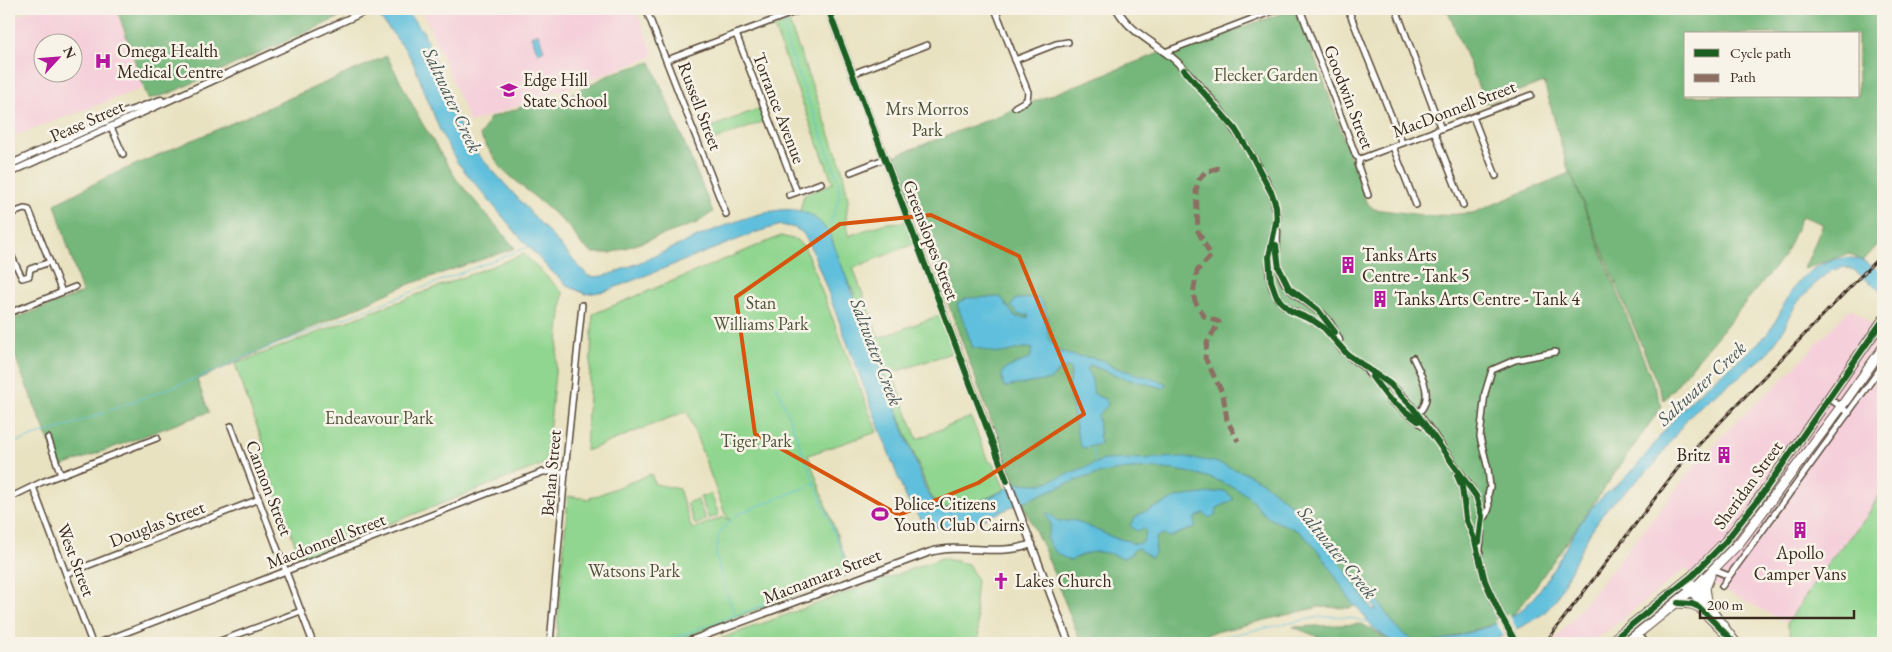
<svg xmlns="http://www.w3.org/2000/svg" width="1892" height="652" font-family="'EB Garamond',serif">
<rect width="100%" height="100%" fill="#f7f3e8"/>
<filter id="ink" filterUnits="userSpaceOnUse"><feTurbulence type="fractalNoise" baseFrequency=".02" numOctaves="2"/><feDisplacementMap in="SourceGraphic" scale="10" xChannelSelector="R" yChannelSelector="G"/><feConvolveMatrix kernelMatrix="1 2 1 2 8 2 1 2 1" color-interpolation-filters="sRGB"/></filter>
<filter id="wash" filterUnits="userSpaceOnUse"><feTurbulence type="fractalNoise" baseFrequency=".0096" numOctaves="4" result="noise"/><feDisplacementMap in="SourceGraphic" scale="20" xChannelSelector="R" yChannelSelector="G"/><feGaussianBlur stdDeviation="1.12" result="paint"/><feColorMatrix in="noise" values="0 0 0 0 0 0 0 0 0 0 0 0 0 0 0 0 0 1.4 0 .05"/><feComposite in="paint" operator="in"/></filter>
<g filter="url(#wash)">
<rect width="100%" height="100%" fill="#e9e2c1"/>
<g fill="#f5cfda" fill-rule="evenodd">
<path d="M35,9H116L143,88L9,138V18ZM42,42H72V72H42Z"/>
<path d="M422,9H636L654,56L470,123Z"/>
<path d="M1851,308L1883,333V489L1865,519L1831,559L1787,623L1685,569L1592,643H1553L1698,462L1738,420L1787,375Z"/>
</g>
<g fill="#91d690" stroke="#668057">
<path d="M789,22L842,168L848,199L846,220L848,236L886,223L908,222L916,243L853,268L879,338L943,314L957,351L892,373L917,439L971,417L988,461L994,464L1005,490C986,497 958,517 938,504C935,502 933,498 930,495L870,342L853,291L811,216L800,211L804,195L833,183L774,28Z"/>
<path d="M760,108L765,121L707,143L702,131Z"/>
<path d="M781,236L797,240L805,248L877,432L808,455L851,574L670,643H556L568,496L588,499L651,474L655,484L679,489L692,529L724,517L730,520L725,514L687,411L586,451L593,314Z"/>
<path d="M524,254L563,293L546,463L301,558L299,555L262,454L266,452L235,364Z"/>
<path d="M1883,489V643H1793L1787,623L1831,559L1865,519Z"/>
<path d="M711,494L719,515L709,519L700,497Z"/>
<path d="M697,499L706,520L695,525L687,503Z"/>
<path d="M942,558L968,564L977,580L975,602L979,637L976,643H709Z"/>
</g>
<g fill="#74b77a" stroke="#58704c" fill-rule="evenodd">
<path d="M117,9H358L168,94L148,99Z"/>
<path d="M1447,9H1883L1882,28L1883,29V239L1863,261L1849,253L1804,269L1823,224L1802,216L1784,256L1664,400L1570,171L1662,406L1535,587L1512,616L1494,624L1433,643L1415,641L1407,638L1394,626L1375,598L1349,608L1319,607L1199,636L1187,643H1081L1045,551L1025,509L1011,475L894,156L1157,54L1174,51L1289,11L1297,14L1325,84L1366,202L1374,209L1429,216L1473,213L1569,173L1544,82L1485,103ZM1686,34H1858V96H1686Z"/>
<path d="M387,56L422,123L457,180L515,248L404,286L197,380L209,412L60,467L20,370L9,337V321L82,293L55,204L107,177Z"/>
<path d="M651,62L713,212L697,223L611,253H592L580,243L571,229L557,216L502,169L480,136L490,118L533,103L562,99L613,73Z"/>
<path d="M1362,624L1394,643H1334L1293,627Z"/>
</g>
<g fill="#5ebfdc" stroke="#4c747d">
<path d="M373,9L405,10L423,31L466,141L588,276C602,279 615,272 628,267C667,253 763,200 800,211C815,215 823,224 831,237L924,484C937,517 955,513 983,500C994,495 1004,491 1014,483L1042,484L1104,460L1185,457L1215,462L1248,474L1264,483L1294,507L1325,542L1369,605L1374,610H1376L1371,602L1376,598C1403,639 1409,651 1460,635C1480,629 1503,623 1520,611C1551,586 1568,533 1596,503C1607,491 1622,483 1633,471C1652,449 1668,423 1688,403C1713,377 1744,359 1768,333C1778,319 1784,303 1793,289C1806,270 1833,253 1856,259C1866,261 1875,268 1883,274V293L1854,270L1843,267L1831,271L1815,284L1796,304L1781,334L1766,355L1748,370L1710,398L1689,416L1654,465L1607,508L1589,534L1555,601L1544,613L1534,620L1489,643H1394L1374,629L1359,609L1353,605C1338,582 1321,548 1299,532C1289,525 1275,523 1265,515C1258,510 1255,501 1248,496C1204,466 1137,462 1087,477C1045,490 1006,512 964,526C932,534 917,521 904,493L811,247L803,233L795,228L781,225L757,232L606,291L586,294L568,286L547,267L518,235L457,162L441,133L412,60L405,49Z"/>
<path d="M538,33L544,50L538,53L531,36Z"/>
<path d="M1001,297L1015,317L1027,318L1029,315H1019L1011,306L1016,299L1038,298C1055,316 1041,329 1053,345C1065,360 1087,354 1104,361C1108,362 1109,366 1113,367C1130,372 1148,377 1165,383L1166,386L1164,388L1126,379L1090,365L1087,369L1092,380L1094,394L1106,400L1108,405L1098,415L1100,444L1085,448L1081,447L1078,438L1069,391L1071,374L1070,367L1057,372L1050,380L1004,387C1002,380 1000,375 1005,369L1030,358L1033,349C1021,345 1009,354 997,353C989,352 981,348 973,348L957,304L967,298Z"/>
<path d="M1225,491L1234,499L1217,508L1216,515L1209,518L1204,513L1195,518V527L1170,537L1163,534L1156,538L1155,554L1151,558L1138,548L1135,549L1130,555L1123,558C1100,550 1092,549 1070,561C1058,555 1052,551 1047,539L1051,525L1046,513H1048L1059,522L1074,520L1112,537L1129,541L1131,543L1139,544L1143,542L1146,531L1144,529L1136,531L1130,525L1135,518L1140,514L1178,497Z"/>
</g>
<path fill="#e9e2c1" d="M1509,614L1518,632L1505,638L1495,621Z"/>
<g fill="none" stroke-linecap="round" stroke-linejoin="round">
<g stroke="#5ebfdc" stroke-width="1">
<path d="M782,9L783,15"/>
<path d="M9,14L24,9"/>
<path d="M784,18L786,41L839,181V197L828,231"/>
<path d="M9,445L36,435L65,427L216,371L234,361L528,247"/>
<path d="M1092,447L1096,463"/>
<path d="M1623,481L1650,450"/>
<path d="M736,614L726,594L716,555L718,536L724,527L738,514L814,484"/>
<path d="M660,643L850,573L776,384"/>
<path d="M1206,643L1222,637L1314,618L1332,616L1346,617L1369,622"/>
</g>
</g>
</g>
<g filter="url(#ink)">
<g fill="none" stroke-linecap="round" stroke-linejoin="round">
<g stroke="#554636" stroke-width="8">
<g id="minor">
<path d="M646,9L726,214"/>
<path d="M995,9L1028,92L1027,100L1015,107"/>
<path d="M1300,9L1356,156L1360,159"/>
<path d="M1348,9L1402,143"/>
<path d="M1396,9L1441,129"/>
<path d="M736,34L797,192L821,183"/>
<path d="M1165,52L1278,9"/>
<path d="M667,60L803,9"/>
<path d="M1015,60L1056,44L1068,42"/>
<path d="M852,74L927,45"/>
<path d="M1473,117L1496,176"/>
<path d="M111,127L123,154"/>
<path d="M1434,131L1463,205"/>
<path d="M1393,147L1416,205"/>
<path d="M1360,159L1531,95"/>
<path d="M1360,159L1358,166L1368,195"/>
<path d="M851,172L884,159"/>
<path d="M789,195L797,192"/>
<path d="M10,214L24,209L29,210L62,292"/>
<path d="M9,254L12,257L22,278L29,276L30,269L50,262"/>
<path d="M9,313L75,287"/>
<path d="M1413,358C1421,374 1436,399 1417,414"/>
<path d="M1829,398L1849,413"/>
<path d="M231,426L313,643"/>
<path d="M48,438L61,475"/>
<path d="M33,487L92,643"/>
<path d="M9,498L42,482L157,438"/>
<path d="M1486,516L1489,508L1488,495L1490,487L1488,469L1480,437L1485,393L1492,370L1515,360L1555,352"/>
<path d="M1714,570L1729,576"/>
<path d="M66,574L259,499"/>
<path d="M1722,586L1883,365"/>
<path d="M1638,634L1646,643"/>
<path d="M99,643L543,472H565"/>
<path d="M215,643L301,611"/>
<path d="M550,643L565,472L582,305"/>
</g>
</g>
<g stroke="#554636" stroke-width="9">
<g id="tertiary">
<path d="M828,9L1069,643"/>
<path d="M1117,9C1130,33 1156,43 1176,61C1207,90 1277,176 1277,219"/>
<path d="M9,165L124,113L161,100"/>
<path d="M9,173L370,9"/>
<path d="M1277,217C1272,242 1263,271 1276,295C1287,315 1310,315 1326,329C1334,337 1339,348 1348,355C1362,367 1380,376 1394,388C1418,409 1435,438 1453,463C1463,478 1476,491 1480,508C1484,524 1479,542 1479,558"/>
<path d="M1277,231C1276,250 1276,272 1288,287C1296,296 1307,302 1316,309C1326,316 1334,328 1339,340"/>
<path d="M1368,372L1391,401L1423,425"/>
<path d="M1457,473L1462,487L1466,518L1475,541L1485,581L1500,614L1516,643"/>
<path d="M684,643L930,552C964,543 999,557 1032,544"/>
</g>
</g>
<g stroke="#554636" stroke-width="9">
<g id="secondary">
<path d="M1689,579L1737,643"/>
<path d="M1684,583L1706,609"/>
</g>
</g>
<g stroke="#554636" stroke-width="11">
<g id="trunk">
<path d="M1707,601L1705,588L1710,576"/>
<path d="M1678,603L1692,604L1699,607L1731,639"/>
<path d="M1609,643L1692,576L1725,542L1760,497L1883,320"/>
<path d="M1626,643L1698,585L1739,543L1841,407L1883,348"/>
</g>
</g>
<use href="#minor" stroke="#fff" stroke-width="5"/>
<use href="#tertiary" stroke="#fff" stroke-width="6"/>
<use href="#secondary" stroke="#fff" stroke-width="7"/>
<use href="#trunk" stroke="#fff" stroke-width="9"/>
<g stroke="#3b2a1e" stroke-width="3">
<path id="rail" d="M1545,643L1681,464L1704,439L1883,253"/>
</g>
<use href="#rail" stroke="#f7f3e8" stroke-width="1" stroke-dasharray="4" stroke-linecap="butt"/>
<path stroke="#8d6e63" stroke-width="5" stroke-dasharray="10 5" stroke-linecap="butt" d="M1219,168L1205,172L1199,180L1196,190L1198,231L1211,256L1197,271L1193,294L1195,301L1204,316L1219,322L1207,343L1205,358L1223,394L1227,420L1238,441"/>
<g stroke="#f7f3e8" stroke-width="9">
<g id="cycleway">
<path d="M828,9L1007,481"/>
<path d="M1184,70L1235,129L1253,158L1272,194L1276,206L1277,225"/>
<path d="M1277,217L1269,257L1271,281L1276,295L1281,302L1291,311L1314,321L1324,328L1347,354L1390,384L1413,408L1476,496L1482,516L1479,542"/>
<path d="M1276,245L1279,268L1289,288L1318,310L1335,332"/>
<path d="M1372,377L1388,398L1418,421"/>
<path d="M1457,475L1462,487L1466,518L1475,541L1485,581L1500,614L1516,643"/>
<path d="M1678,603L1692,604L1699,607L1735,643"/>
<path d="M1609,643L1692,576L1725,542L1760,497L1883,320"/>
</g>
</g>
<use href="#cycleway" stroke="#1b5e20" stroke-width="6"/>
</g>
</g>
<path fill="none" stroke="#d7540e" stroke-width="4" stroke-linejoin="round" d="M931,215L1019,256L1084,414L978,483L899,515L755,434L736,297L840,224Z"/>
<defs>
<g id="hospital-bare" transform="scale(1.35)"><path d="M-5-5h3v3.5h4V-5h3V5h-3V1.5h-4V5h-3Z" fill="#b5179e" stroke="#f7f3e8" stroke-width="2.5" paint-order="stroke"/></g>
<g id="school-bare" transform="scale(1.35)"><path d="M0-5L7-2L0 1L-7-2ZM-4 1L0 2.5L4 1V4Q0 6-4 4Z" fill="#b5179e" stroke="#f7f3e8" stroke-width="2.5" paint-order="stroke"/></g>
<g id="building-bare" transform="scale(1.35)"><path d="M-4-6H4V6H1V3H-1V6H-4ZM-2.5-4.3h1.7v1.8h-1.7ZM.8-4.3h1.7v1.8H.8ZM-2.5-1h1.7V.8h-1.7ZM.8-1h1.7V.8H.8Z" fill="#b5179e" stroke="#f7f3e8" stroke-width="2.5" paint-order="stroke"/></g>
<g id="stadium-bare" transform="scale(1.35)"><path d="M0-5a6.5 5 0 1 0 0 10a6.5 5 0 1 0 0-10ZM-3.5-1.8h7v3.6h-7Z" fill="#b5179e" stroke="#f7f3e8" stroke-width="2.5" paint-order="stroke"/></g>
<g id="church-bare" transform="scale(1.35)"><path d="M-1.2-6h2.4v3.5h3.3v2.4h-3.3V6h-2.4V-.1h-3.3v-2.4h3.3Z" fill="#b5179e" stroke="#f7f3e8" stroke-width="2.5" paint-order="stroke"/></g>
</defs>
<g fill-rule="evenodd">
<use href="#hospital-bare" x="103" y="61"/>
<use href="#school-bare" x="509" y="90"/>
<use href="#building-bare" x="1348" y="265"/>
<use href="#building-bare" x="1380" y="299"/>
<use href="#building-bare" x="1724" y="455"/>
<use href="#stadium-bare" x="880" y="514"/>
<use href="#building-bare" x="1800" y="530"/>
<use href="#church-bare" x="1001" y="581"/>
</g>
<g text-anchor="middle" stroke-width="5" stroke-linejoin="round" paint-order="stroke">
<g font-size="18" fill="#3b2a1e" stroke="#f7f3e8" text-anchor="start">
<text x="117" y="57">Omega Health<tspan x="117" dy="21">Medical Centre</tspan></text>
<text x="523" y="86">Edge Hill<tspan x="523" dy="21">State School</tspan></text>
<text x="1362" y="261">Tanks Arts<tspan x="1362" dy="21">Centre - Tank 5</tspan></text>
<text x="1394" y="305">Tanks Arts Centre - Tank 4</text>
<text x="1710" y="461" text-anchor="end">Britz</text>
<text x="894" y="510">Police-Citizens<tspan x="894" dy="21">Youth Club Cairns</tspan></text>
<text x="1800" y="559" text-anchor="middle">Apollo<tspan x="1800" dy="21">Camper Vans</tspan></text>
<text x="1015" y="587">Lakes Church</text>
</g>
<g font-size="18" fill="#50553a" stroke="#f7f3e8">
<text x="1266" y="81">Flecker Garden</text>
<text x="927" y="115">Mrs Morros<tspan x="927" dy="21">Park</tspan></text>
<text x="761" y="309">Stan<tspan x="761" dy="21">Williams Park</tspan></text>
<text x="379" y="424">Endeavour Park</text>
<text x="756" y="447">Tiger Park</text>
<text x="634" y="577">Watsons Park</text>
</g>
<g font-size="18" fill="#3b2a1e" stroke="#f7f3e8">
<text transform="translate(1349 97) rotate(69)" y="6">Goodwin Street</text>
<text transform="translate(700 106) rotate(69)" y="6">Russell Street</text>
<text transform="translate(779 108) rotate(69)" y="6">Torrance Avenue</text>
<text transform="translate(1454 109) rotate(-21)" y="6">MacDonnell Street</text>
<text transform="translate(87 121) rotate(-24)" y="6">Pease Street</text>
<text transform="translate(931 240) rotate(69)" y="6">Greenslopes Street</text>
<text transform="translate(551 473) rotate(-85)" y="6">Behan Street</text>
<text transform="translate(1748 485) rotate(-54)" y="6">Sheridan Street</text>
<text transform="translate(269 488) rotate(69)" y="6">Cannon Street</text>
<text transform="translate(157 524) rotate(-21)" y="6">Douglas Street</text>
<text transform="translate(326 541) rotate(-21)" y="6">Macdonnell Street</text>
<text transform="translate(76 560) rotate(69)" y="6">West Street</text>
<text transform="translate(822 576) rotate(-21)" y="6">Macnamara Street</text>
</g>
<g font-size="19" font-style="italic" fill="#465757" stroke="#f7f3e8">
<text transform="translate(453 100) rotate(65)" y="7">Saltwater Creek</text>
<text transform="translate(877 352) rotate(69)" y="7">Saltwater Creek</text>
<text transform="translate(1701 383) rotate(-43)" y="7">Saltwater Creek</text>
<text transform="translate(1338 552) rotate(51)" y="7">Saltwater Creek</text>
</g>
</g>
<rect width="1892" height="652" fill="none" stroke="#f7f3e8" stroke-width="30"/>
<rect x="1684" y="32" width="175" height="65" fill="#f7f3e8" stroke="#aca397"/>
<rect x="1694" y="49" width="25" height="8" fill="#1b5e20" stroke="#aca397"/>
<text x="1730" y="58" font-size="15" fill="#3b2a1e">Cycle path</text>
<rect x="1694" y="74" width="25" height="8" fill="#8d6e63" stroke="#aca397"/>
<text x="1730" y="82" font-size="15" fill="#3b2a1e">Path</text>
<g transform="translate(58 58) rotate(64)"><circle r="24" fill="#f7f3e8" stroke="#aca397"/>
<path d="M0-4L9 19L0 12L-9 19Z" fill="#b5179e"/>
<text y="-8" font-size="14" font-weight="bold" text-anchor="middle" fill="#3b2a1e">N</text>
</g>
<path d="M1700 610v8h154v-8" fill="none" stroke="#3b2a1e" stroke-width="2.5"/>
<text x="1707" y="610" font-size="15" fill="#3b2a1e" stroke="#f7f3e8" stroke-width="4" paint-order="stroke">200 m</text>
</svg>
